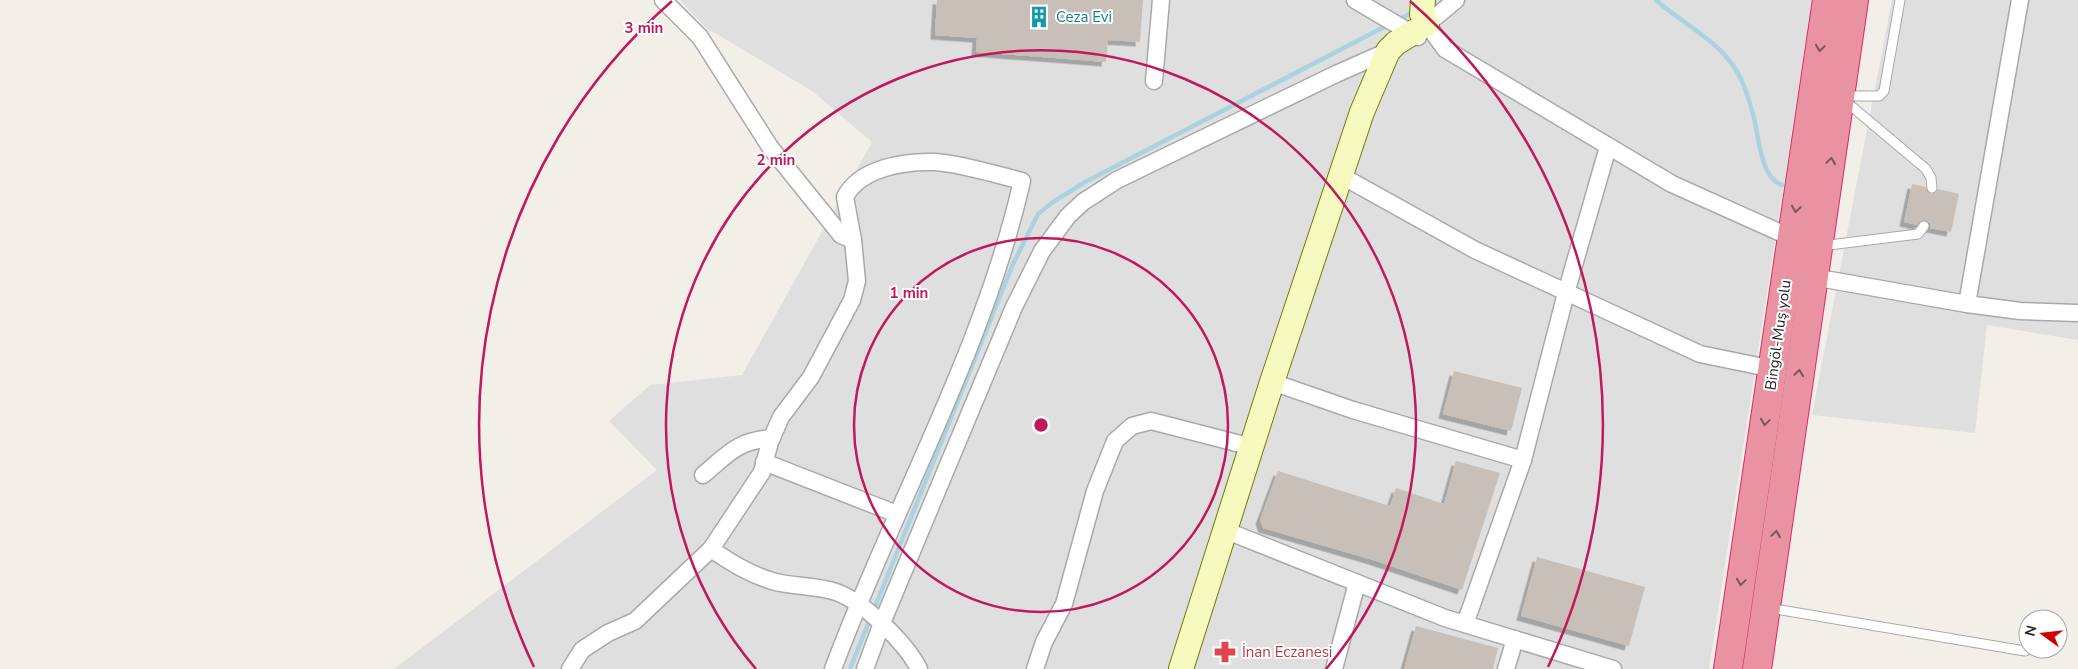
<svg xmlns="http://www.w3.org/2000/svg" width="2078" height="669" font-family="'Nunito Sans',sans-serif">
<defs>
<filter id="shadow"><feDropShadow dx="-4.5" dy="4.5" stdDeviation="0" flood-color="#0004"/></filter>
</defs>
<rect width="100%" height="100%" fill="#f2efe9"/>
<g fill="#e0dfdf">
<path d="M680,0H1812L1709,669H394L657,470L609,421L650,385L742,375L872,142L812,91L705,27Z"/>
<path d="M1892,0H2078V340L1987,325L1975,433L1812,415Z"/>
</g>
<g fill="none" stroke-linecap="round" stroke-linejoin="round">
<g stroke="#aad3df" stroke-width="4.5">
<path d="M1656,0C1685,26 1725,43 1742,81C1746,91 1750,103 1753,114C1759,133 1759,177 1782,185"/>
<path d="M1398,20L1415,11"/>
<path d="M850,669L1013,264L1038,214L1053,202L1087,181L1388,25"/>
</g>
</g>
<g fill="#c7bfb8" filter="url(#shadow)">
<path d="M937,0H1143L1140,42L1108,40L1106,62L976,52L977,38L935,35Z"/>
<path d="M1912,184L1926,187L1930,194L1935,193L1938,189L1959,194L1951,232L1930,228V223L1925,220L1917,225L1904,222Z"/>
<path d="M1454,371L1522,388L1511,431L1443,414Z"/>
<path d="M1456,461L1500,473L1462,590L1373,560L1263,528L1260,520L1278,471L1390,506L1396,488L1444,504Z"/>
<path d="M1537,557L1645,587L1629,646L1521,616Z"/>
<path d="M1416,626L1498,648L1493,669H1404Z"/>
</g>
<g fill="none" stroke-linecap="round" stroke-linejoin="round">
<g stroke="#a9a9a9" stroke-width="11">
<g id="lane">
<path d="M1843,96H1879L1884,91L1900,0"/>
<path d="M1844,100L1926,169L1931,178L1932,188"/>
<path d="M1821,246L1918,234L1924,226"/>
<path d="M1769,608L2025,651"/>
</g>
</g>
<g stroke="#a9a9a9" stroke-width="19">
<g id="street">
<path d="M1355,0L1418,37"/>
<path d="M1456,0L1427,24L1445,49L1672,184L1792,238"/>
<path d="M1154,81L1161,0"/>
<path d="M1340,175L1475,250L1700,354L1773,369"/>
<path d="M1813,277L1967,304L2020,311L2078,313"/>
<path d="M1967,304L2020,0"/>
<path d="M1272,382L1353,410L1523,460"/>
<path d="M764,462L897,514"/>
<path d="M703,475C729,453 737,441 772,438"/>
<path d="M1227,531L1445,618L1613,669"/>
<path d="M711,549C730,562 749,574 772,581C792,587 816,585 836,592C864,602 906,643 919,669"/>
<path d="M1465,624L1523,460L1566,293L1608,147"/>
<path d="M570,669L582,650L608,633L635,621L711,549L762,472L770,442L781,417L811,377L852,300L857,281L853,240L841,235L770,147L700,37L663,0"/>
<path d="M833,669C894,505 983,352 1022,181C998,175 958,163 935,162C904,161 860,168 845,197L853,240"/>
<path d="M865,669L882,623L1014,307L1042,251L1068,216L1083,202L1117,180L1336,74L1388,51"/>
<path d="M1035,669L1044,642L1064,604L1095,491L1115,441L1132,426L1151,421L1252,447"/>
<path d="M1334,669L1357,583"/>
<path d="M1506,669L1515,639"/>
</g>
</g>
<g stroke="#707d05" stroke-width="26">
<path id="secondary" d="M1181,669L1272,382L1362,112L1388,51L1396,43L1427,24L1422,14L1423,0"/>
</g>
<g stroke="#dc2a67" stroke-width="30">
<g id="highway">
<path d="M1728,669L1827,0"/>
<path d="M1757,669L1854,0"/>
</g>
</g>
<use href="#lane" stroke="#fff" stroke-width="9"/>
<use href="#street" stroke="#fff" stroke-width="16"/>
<use href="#secondary" stroke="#f7fabf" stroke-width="24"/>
<use href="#highway" stroke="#e892a2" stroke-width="28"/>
</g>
<defs><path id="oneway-chevron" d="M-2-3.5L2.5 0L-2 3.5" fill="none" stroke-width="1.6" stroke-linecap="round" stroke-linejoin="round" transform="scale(1.25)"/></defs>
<g stroke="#7b545c">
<use href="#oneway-chevron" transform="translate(1820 48) rotate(98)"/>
<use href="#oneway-chevron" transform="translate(1831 161) rotate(-82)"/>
<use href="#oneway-chevron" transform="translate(1796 209) rotate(98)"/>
<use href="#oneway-chevron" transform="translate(1799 373) rotate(-82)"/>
<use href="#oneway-chevron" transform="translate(1765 422) rotate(98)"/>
<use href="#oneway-chevron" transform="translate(1776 534) rotate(-82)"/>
<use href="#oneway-chevron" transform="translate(1741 582) rotate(98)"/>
</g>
<g fill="none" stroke="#c2185b" stroke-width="2.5">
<circle cx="1041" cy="425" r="187"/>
<path d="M756 669A375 375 0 1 1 1326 669"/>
<path d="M534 667A562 562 0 0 1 672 1M1410 1A562 562 0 0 1 1548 667"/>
</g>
<defs>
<g id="building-bare" transform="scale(1.725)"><path d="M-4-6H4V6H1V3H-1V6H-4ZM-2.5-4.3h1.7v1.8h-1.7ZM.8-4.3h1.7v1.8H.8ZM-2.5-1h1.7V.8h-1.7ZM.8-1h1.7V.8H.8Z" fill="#0f9aa8" stroke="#fff" stroke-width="2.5" paint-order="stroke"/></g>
<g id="pharmacy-bare" transform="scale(1.725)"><path d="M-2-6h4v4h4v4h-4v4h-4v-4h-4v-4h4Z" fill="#e0444e" stroke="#fff" stroke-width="2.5" paint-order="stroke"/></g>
</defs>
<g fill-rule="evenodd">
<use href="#building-bare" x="1039" y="17"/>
<use href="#pharmacy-bare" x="1225" y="652"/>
</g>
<g text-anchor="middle" stroke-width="4" stroke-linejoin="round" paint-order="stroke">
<g font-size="15" fill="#0d838f" stroke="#fff" text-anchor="start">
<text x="1056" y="22">Ceza Evi</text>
</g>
<g font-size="15" fill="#222" stroke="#fff">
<text transform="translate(1778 335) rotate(-82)" y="5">Bingöl-Muş yolu</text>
</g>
<g font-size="15" fill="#be3a42" stroke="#fff" text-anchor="start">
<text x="1242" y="657">İnan Eczanesi</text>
</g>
</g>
<circle cx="1041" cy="425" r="8" fill="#c2185b" stroke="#fff" stroke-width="2.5"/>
<g font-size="15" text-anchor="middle" font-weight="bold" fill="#c2185b" stroke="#fff" stroke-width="4" stroke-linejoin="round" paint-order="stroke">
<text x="644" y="33">3 min</text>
<text x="776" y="165">2 min</text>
<text x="909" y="298">1 min</text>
</g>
<g transform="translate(2043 634) rotate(285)"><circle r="24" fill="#ffffff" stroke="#a7a7a7"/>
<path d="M0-4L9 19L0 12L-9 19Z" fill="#d40000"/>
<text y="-8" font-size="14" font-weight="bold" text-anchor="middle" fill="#222222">N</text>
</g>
</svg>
